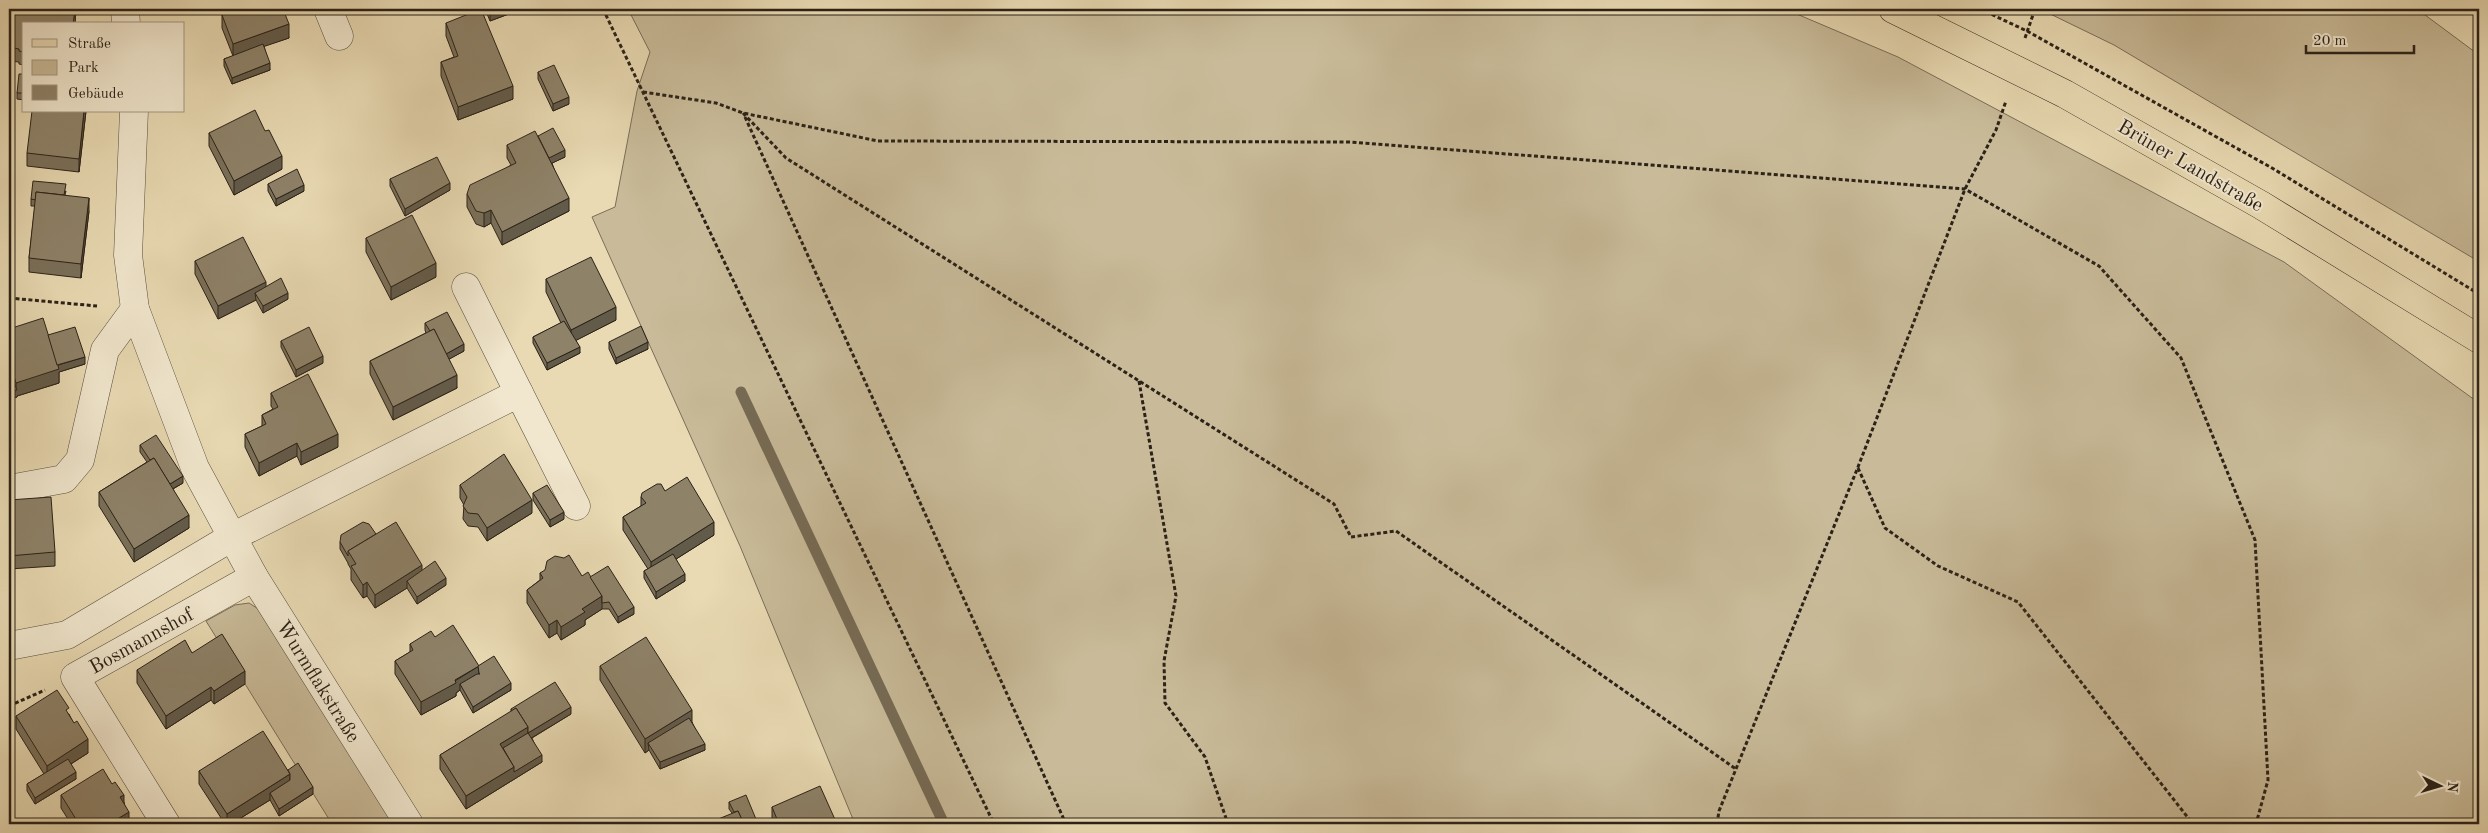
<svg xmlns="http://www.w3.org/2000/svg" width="2488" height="833" font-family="'Old Standard TT',serif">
<rect width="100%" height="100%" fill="#e9dab3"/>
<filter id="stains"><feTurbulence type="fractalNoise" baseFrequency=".004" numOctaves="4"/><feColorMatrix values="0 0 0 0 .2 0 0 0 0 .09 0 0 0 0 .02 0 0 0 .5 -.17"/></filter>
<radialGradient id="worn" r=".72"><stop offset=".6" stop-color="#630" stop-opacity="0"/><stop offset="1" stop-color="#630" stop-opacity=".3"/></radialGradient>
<g fill="#c9bb99" stroke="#7a6e58">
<path d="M628,9H1785L1898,57L2284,262L2479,403V824H855L740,546L592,217L615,207L637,91L650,52Z"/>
<path d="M2040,9H2417L2479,55V258L2478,261L2114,45Z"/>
<path d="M249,603L263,612L395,824H332L206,621L235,605Z"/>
</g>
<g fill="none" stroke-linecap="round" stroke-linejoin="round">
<path stroke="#766b55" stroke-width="11" d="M741,392L944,824"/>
<g stroke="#5a503f" stroke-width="29">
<g id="minor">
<path d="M125,9L126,24"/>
<path d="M328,9L339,36"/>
<path d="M134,111L128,255L135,309L195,468L254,577L409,824"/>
<path d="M466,287L519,393"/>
<path d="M9,489L64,479L80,460L105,350L135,309"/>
<path d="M9,646L67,635L232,537L519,393L576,506"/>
<path d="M166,824L75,677L254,577"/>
</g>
</g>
<g stroke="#2b2218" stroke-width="29">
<path id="major" d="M1893,9L2065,94L2261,205L2479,339"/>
</g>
<g stroke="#2b2218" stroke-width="3" stroke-dasharray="4 2.5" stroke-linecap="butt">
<path d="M603,9L994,824"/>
<path d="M1980,9L2027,31L2272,168L2479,294"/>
<path d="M2025,38L2035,9"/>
<path d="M643,92L716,103L743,113L878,141L1350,142L1965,189L2099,266L2181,358L2255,540L2268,780L2256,824"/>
<path d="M743,113L786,158L1334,504L1351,537L1396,531L1736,769"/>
<path d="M745,117L1066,824"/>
<path d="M9,298L97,306"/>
<path d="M1139,381L1176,596L1164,661L1165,703L1205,757L1228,824"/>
<path d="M1858,468L1885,528L1938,566L2018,602L2193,824"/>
<path d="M9,706L45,690"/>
<path d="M1717,824L1719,811L1858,467L1965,189L1996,130L2006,101"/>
</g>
<use href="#minor" stroke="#f1e7ce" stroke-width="28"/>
<use href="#major" stroke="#e9dab3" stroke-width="28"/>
</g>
<g fill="#7a705a" stroke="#2b2218">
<path d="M9,9H76L75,24H24V65L19,64V62L9,61Z"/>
<path d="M223,9H283L289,38L264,46L270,70L232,84L224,66V59L233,56L222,28V15L225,14Z"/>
<path d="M485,9H522L490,21Z"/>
<path d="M446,23L513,99L458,120L441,76V62L454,57L446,36Z"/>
<path d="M538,72L569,104L553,111L538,79Z"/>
<path d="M24,74V100L17,99V93Z"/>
<path d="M86,111L79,172L27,166V153Z"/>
<path d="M209,133L282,169L234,195L209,146Z"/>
<path d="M538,136L565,157L552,163L569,211L502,245L491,223L484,227L476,224L467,207V194L511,165L507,158V145Z"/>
<path d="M390,179L450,190L405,216L390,186Z"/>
<path d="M268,184L304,191L276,206L268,191Z"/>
<path d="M66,191L65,195L89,211L81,278L29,272V258L35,206H31V199Z"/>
<path d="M366,238L436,277L391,300L366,252Z"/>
<path d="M195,261L266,287L288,299L263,313L256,300L218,319L195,274Z"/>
<path d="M546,279L616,320L576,340L580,353L547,370L533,343V337L561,323L546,292Z"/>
<path d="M425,323L464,351L449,359L457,388L393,420L370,374V361L426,333L425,330Z"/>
<path d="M9,329L48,335L85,364L59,372V383L17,396V397L9,400Z"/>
<path d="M281,341L323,363L296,377L281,347Z"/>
<path d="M609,342L648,349L616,364L609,349Z"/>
<path d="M271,393L338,447L301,465L297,456L259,476L245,447V434L262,426V415L273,409L271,406Z"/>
<path d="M140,445L183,483L173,489L189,528L134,562L99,506V492L147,462L140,452Z"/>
<path d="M460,485L532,513L487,541L478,527L468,526L463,519L464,505L460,498Z"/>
<path d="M665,491L714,535L676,559L685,581L656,599L644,578V571L648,569L623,530V517L641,506V497Z"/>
<path d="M533,493L564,519L550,527L533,500Z"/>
<path d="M9,500L55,552V566L9,569Z"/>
<path d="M376,534L422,570L446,585L417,604L407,588L375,608L367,596L363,598L351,580V569L348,564V563L340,549V542Z"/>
<path d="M540,573L590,577L634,614L618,623L609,609H602L585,620V625L561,640L557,633L549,638L527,603V590L540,580Z"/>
<path d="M435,637L478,666L511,690L473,713L460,690L456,693V696L421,715L395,674V661L410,652V644Z"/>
<path d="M192,653L245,684L214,704L211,700L166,729L137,683V670Z"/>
<path d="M600,666L692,722L705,750L660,769L649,750L645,753L600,680Z"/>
<path d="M511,709L571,714L532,738L542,762L466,809L440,769V755L511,712Z"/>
<path d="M69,714L88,753L71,764L76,779L35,804L27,791V784L44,774L16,729V716Z"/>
<path d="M288,770L313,794L279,816L270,800L231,824H225L199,784V771Z"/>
<path d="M61,795L124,802L129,824H71L61,808Z"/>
<path d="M729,802L758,824L732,813L729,809Z"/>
<path d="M772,807L837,824H774L772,821Z"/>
</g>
<g fill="#635b4a" stroke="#2b2218">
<path d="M75,9H76L75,24H73Z"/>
<path d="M504,9H522L490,21V14Z"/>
<path d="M289,24V38L233,57V44Z"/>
<path d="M270,63V70L232,84V78Z"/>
<path d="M513,86V99L458,120V107Z"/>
<path d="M569,97V104L553,111V104Z"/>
<path d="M84,111H86L79,172V159Z"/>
<path d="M565,150V157L546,166V159Z"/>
<path d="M282,156V169L234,195V181Z"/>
<path d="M450,183V190L405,216V209Z"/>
<path d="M304,185V191L276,206V199Z"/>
<path d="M89,198V211L81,278V264Z"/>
<path d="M569,198V211L502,245V232Z"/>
<path d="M491,210V223L484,227V213Z"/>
<path d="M436,263V277L391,300V287Z"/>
<path d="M266,282V295L255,293L256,300L218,319V306Z"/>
<path d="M288,293V299L263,313V306Z"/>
<path d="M616,307V320L571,343V330Z"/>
<path d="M648,342V349L616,364V358Z"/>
<path d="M464,344V351L444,362V355Z"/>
<path d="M580,347V353L547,370V363Z"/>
<path d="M323,356V363L296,377V370Z"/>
<path d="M85,357V364L59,372V383L17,396V397L9,400V393L16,390V383L55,366Z"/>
<path d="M12,370V383L9,385V371Z"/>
<path d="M457,375V388L393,420V407Z"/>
<path d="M338,434V447L301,465V452Z"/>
<path d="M297,443V456L259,476V463Z"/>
<path d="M183,476V483L167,492V486Z"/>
<path d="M532,500V513L487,541V528Z"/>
<path d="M564,512V519L550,527V520Z"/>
<path d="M189,515V528L134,562V549Z"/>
<path d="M714,522V535L651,575V562Z"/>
<path d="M422,565V578L407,581V588L375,608V595Z"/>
<path d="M685,574V581L656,599V592Z"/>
<path d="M446,578V585L417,604V597Z"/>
<path d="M367,582V596L363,598V585Z"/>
<path d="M602,596V609L585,620V625L561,640V627L582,609Z"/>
<path d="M634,607V614L618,623V617Z"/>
<path d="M557,620V633L549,638V625Z"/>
<path d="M479,666V679L460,684V690L456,693V696L421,715V702Z"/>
<path d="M245,671V684L214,704V691Z"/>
<path d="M511,683V690L473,713V707Z"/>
<path d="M211,687V700L166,729V716Z"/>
<path d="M571,707V714L528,740V733Z"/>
<path d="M692,710V723L648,743L649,750L645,753V739Z"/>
<path d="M528,727V740L503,755L500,744Z"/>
<path d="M88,739V753L47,779V766Z"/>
<path d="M705,744V750L660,769V762Z"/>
<path d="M542,755V762L466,809V796L514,767Z"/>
<path d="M76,772V779L35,804V798Z"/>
<path d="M290,774V787L270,793V800L231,824H227V814Z"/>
<path d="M313,787V794L279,816V809Z"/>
<path d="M124,795V808L120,797Z"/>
<path d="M129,812V824H109Z"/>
</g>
<g fill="#8e8269" stroke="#2b2218">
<path d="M9,9H75L73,24H24V52L19,51V49L9,47Z"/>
<path d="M229,9H283L289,24L233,44L222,15L230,12Z"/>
<path d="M481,9L513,86L458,107L441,62L458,56L446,23Z"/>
<path d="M488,9H504L490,14Z"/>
<path d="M263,44L270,63L232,78L224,59Z"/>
<path d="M554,65L569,97L553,104L538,72Z"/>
<path d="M19,74H24V93H17Z"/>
<path d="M255,110L265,131L269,130L282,156L234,181L209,133Z"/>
<path d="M32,111H84L79,159L27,153Z"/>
<path d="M553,128L565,150L549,158L538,136Z"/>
<path d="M535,131L569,198L502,232L491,210L484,213L476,211L467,194L470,185L516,163L507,145Z"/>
<path d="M437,157L450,183L405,209L390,179Z"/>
<path d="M297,169L304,185L276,199L268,184Z"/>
<path d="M33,181L66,184L64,195L36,192V200L31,199Z"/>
<path d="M36,192L89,198L81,264L29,258Z"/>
<path d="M412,215L436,263L391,287L366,238Z"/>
<path d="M243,237L266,282L218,306L195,261Z"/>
<path d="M591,257L616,307L571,330L546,279Z"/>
<path d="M281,278L288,293L263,306L255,293Z"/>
<path d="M447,312L464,344L446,354L434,329L430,331L425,323Z"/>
<path d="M43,318L59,369L16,383L12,370L9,371V329Z"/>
<path d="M564,321L580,347L547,363L533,337Z"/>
<path d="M641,326L648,342L616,358L609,342Z"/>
<path d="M75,327L85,357L57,365L48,335Z"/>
<path d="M309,327L323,356L296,370L281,341Z"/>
<path d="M434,329L457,375L393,407L370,361Z"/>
<path d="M308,374L338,434L301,452L297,443L259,463L245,434L266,424L262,415L278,407L271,393Z"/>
<path d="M12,377L17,390L9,393V378Z"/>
<path d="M156,435L183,476L170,484L154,458L150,460L140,445Z"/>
<path d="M504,454L532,500L487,528L478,514L468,513L463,506L467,497L460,485Z"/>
<path d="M154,458L189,515L134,549L99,492Z"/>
<path d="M687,477L714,522L651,562L623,517L646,503L641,497L642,493L657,484H661L665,491Z"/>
<path d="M547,485L564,512L550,520L533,493Z"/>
<path d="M51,497L55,552L9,556V500Z"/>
<path d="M363,522L369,524L376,534L348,551V556L340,542L341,535Z"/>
<path d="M396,522L422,565L375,595L367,582L363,585L351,566L356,564L348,551Z"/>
<path d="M673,554L685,574L656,592L644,571Z"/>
<path d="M569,555L582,576L588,572L602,596L582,609L585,612L561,627L557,620L549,625L527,590L543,578L540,573L545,570L547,561L555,556L564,558Z"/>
<path d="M435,561L446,578L417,597L407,581Z"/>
<path d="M608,566L634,607L618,617L609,602L602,603V596L590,577Z"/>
<path d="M453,625L479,666L455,680L456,683L421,702L395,661L413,650L410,644L431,631L435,637Z"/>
<path d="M222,634L245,671L214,691L211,687L166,716L137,670L185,640L192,653Z"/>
<path d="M646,637L692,710L645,739L600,666Z"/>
<path d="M494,656L511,683L473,707L460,684L477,674H480L479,673L478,666Z"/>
<path d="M555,682L571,707L528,733L542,755L514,772V767L503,748L528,733V727L516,708L512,711L511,709Z"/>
<path d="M57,690L69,708L66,710L74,723L77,721L88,739L47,766L16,716Z"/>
<path d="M516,708L528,727L500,744L514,767L466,796L440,755Z"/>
<path d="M689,718L705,744L660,762L648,743Z"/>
<path d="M263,731L290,774L227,814L199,771Z"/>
<path d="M68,759L76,772L35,798L27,784Z"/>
<path d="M298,763L313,787L279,809L270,793L290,780V774L288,770Z"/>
<path d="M103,769L112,784L115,782L124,795L120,797L129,812L109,824H79L61,795Z"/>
<path d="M820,786L837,824H779L772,807Z"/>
<path d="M746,795L758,824H744L738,811L734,812L729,802Z"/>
<path d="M738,811L744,824H706Z"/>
</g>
<g text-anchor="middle" stroke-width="4" stroke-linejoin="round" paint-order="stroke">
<g font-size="20" fill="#2b2218" stroke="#f1e7ce">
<text transform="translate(2191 165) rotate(30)" y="7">Brüner Landstraße</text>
<text transform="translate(141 640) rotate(-29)" y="7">Bosmannshof</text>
<text transform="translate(319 681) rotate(58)" y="7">Wurmflakstraße</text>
</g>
</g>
<rect width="2488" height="833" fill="none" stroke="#e9dab3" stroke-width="30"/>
<rect x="10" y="10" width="2468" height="813" fill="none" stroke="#2b2218" stroke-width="2.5"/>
<rect x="15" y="15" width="2458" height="803" fill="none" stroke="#2b2218"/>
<rect x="22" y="22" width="162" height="90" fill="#f1e7ce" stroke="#a29885"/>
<rect x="32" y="39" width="25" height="8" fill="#e9dab3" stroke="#a29885"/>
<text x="68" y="48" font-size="15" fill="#2b2218">Straße</text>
<rect x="32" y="60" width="25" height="15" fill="#c9bb99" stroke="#a29885"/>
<text x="68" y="72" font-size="15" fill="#2b2218">Park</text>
<rect x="32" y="85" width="25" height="15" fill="#8e8269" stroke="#a29885"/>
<text x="68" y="98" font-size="15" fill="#2b2218">Gebäude</text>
<g transform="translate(2440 786) rotate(95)" stroke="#f1e7ce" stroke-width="4" paint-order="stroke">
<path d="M0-4L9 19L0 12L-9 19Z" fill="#2b2218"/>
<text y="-8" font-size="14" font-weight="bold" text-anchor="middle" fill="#2b2218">N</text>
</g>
<path d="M2306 45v8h108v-8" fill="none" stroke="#2b2218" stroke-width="2.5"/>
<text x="2313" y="45" font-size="15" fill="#2b2218" stroke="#f1e7ce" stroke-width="4" paint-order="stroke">20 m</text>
<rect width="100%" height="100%" filter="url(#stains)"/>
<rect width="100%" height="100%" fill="url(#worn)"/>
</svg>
